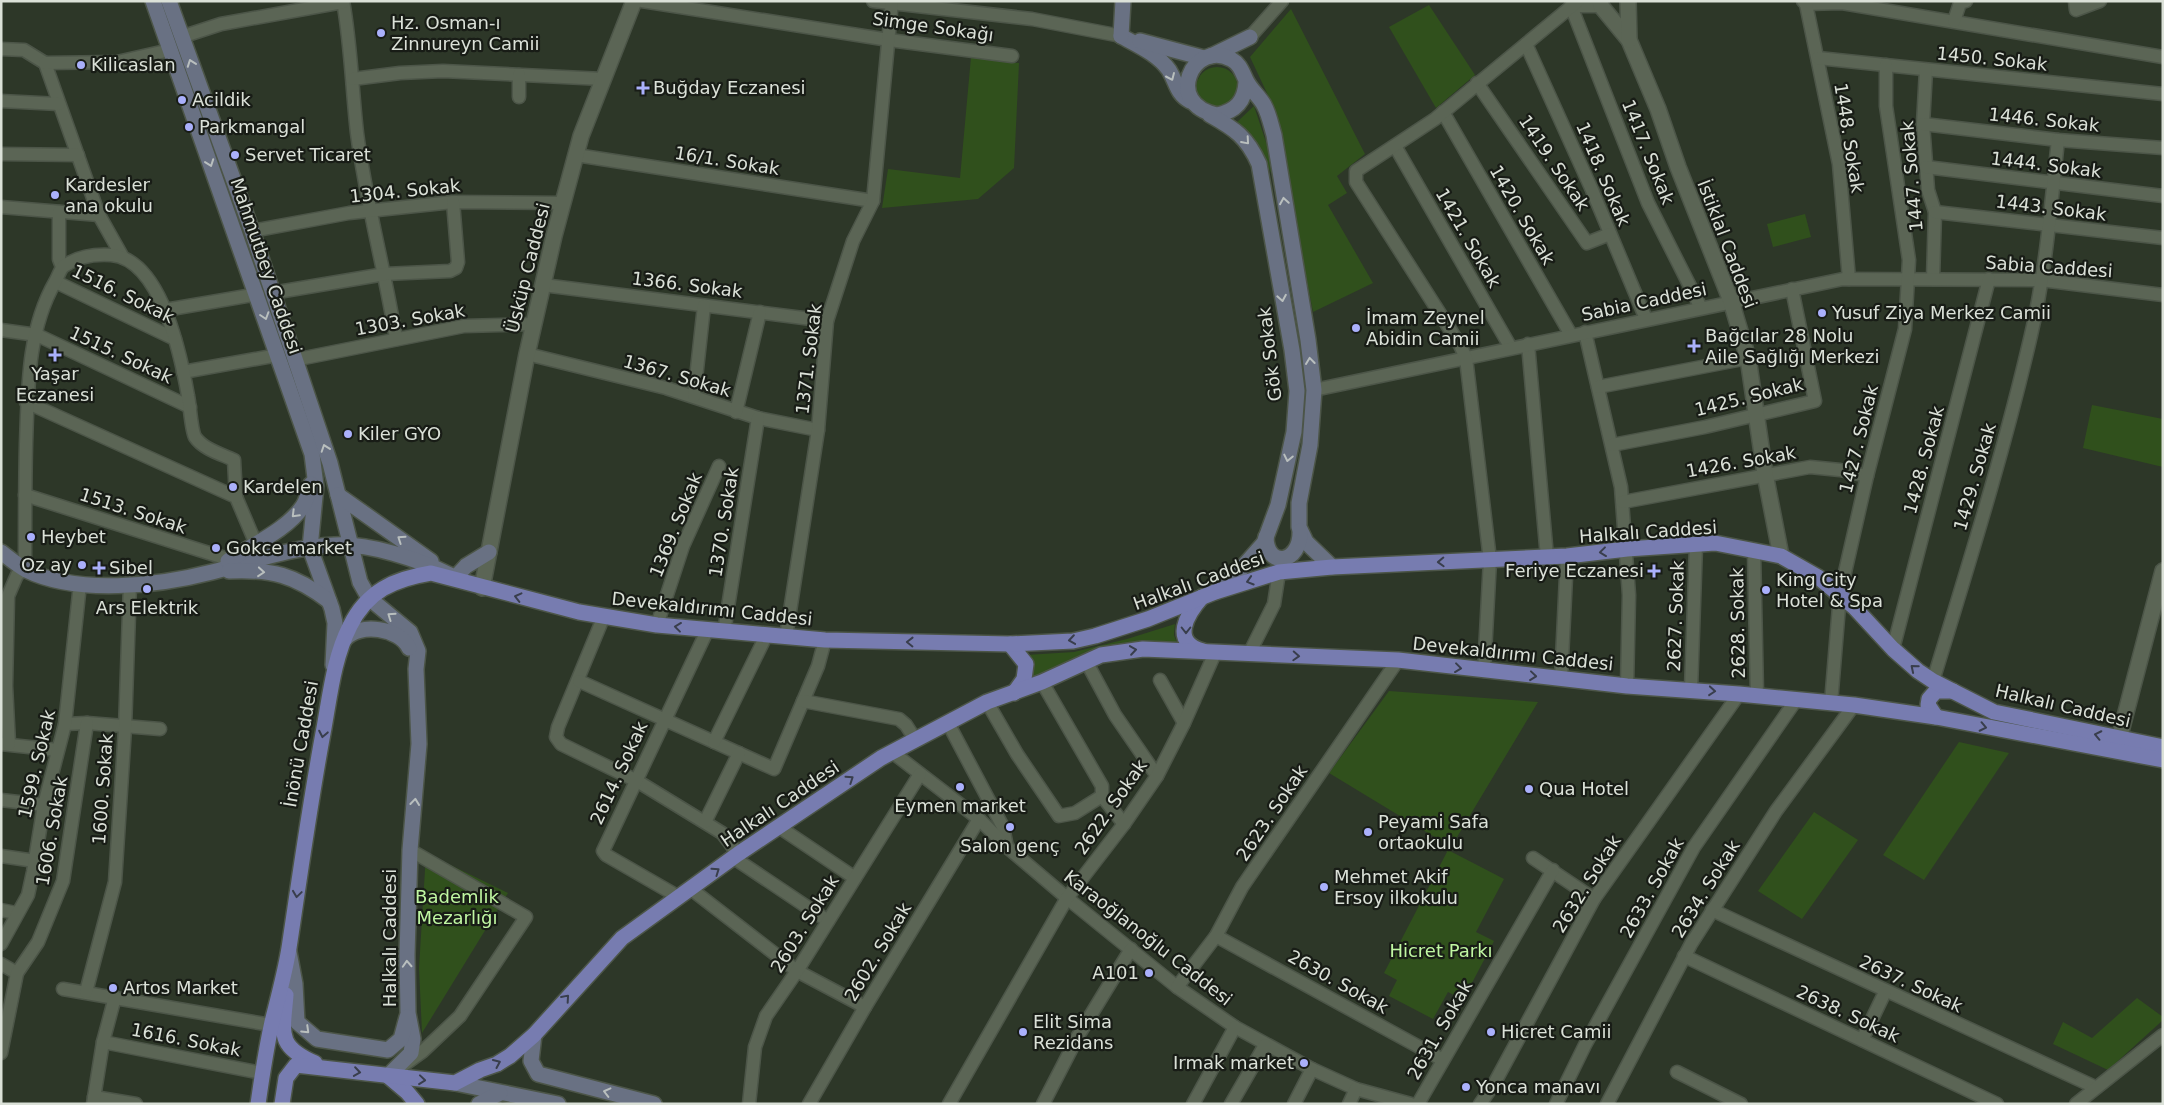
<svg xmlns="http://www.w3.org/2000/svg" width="2164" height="1105" font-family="'DejaVu Sans',sans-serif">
<rect width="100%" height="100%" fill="#2d3728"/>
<g fill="#30501c">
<path d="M1429,5L1475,75L1436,108L1389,27Z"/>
<path d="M1291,9L1365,154L1337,176L1347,193L1328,205L1373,283L1313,312L1273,106L1250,57Z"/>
<path d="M971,57L1019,63L1014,168L978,199L882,208L888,169L960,178Z"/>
<circle cx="1217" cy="88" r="21"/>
<path d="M1254,106L1268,148L1271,173L1258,146L1236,123Z"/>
<path d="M1805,214L1811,237L1773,247L1767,224Z"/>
<path d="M2092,405L2163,419V467L2083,448Z"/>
<path d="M1175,624L1174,635L1177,643L1140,641L1086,652L1033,678L1026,655L1074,652L1127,639Z"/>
<path d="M1389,691L1538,702L1451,847L1329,773Z"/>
<path d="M1959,742L2009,753L1924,880L1883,855Z"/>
<path d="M1814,812L1858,840L1802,919L1758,891Z"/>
<path d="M1448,850L1504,879L1476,932L1494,941L1463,1000L1448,992L1433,1019L1389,996L1397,980L1384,973Z"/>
<path d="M426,853L508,893L422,1033L419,968Z"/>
<path d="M2137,998L2163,1017V1020L2108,1070L2053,1044L2063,1022L2092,1038Z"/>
</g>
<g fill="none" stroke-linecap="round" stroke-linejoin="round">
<g stroke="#4c5548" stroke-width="15">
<g id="minor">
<path d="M343,1C351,45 352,89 357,133C366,203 385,270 396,339"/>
<path d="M642,1L889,40L1012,56"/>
<path d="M873,1L1032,19L1121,36"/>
<path d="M1803,1L1806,4L1842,3L2163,57"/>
<path d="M2075,1L2076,10L2100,1"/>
<path d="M1806,4L1839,164L1849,279"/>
<path d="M1571,6L1648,203L1701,308"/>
<path d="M1571,6H1601"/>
<path d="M1954,21L1960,3L1966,1"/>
<path d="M181,37L221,24L343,2"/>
<path d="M1250,37L1282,1"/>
<path d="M1526,44L1592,190L1646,319"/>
<path d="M1,49L24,50L45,63"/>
<path d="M1818,58L2163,94"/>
<path d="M45,63L99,215L122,256"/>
<path d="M45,63L117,62L170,50"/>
<path d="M1926,70L1923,124L1928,190L1935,212L1933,279"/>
<path d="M353,79L400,73L443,71L603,79"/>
<path d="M1477,83L1587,243L1610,234"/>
<path d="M519,97V75"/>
<path d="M1,101L59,104"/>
<path d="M1443,112L1571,335"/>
<path d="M1923,124L2058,140L2163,148"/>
<path d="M1395,146L1511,348"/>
<path d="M1,154L78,155"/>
<path d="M576,155L873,201"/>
<path d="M1926,167L2163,196"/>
<path d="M1,207L99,215"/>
<path d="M59,212V259L62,267"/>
<path d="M1935,212L2163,238"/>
<path d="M252,231L349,213L453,202L563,203"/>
<path d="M56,282L175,339"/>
<path d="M543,285L827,321"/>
<path d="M272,293L385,274L450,271L456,268L458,262L453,202"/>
<path d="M165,310L258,294"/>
<path d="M1,330L37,335L190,407"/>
<path d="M1585,332L1621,487L1629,595L1627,686"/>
<path d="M1528,344L1547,557"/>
<path d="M527,354L666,388L758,418L818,430"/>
<path d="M294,360L464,326L534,324"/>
<path d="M183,372L278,355"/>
<path d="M1598,387L1748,358"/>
<path d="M1314,390L1843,279L2041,280L2163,295"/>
<path d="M694,396L704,306"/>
<path d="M26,402L236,497L256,544"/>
<path d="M736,412L760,312"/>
<path d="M1612,445L1705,427L1815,401L1792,289"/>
<path d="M25,495L231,560"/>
<path d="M1623,502L1810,467L1840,470L1867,476"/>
<path d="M1754,551L1757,695"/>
<path d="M604,616L558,727L556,737L561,744L637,781L722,833L738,854"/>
<path d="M657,625L683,546L719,466"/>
<path d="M724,632L758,418"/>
<path d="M786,637L818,430L827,321L853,241L873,201L892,1"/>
<path d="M1893,649L1989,279"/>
<path d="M1249,654L1274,604L1279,572"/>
<path d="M1086,661L1115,715L1157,776"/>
<path d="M1484,671L1490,560L1466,358L1460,345L1356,182V171L1435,119L1578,1"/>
<path d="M1561,679L1567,556"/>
<path d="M1160,680L1184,723"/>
<path d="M579,681L774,769L818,666L825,640"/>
<path d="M1933,681C1968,566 2004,452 2031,335C2046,271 2051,204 2058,140"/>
<path d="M1691,689L1696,545"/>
<path d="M803,701L899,719L906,725L915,739"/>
<path d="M987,702L1017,754L1059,816L1075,813L1102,796V786L1042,682"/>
<path d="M1831,703L1840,594L1867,476L1905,329L1909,260L1886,106V65"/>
<path d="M948,723L1003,827L1007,847"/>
<path d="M65,724L87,723L160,729"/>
<path d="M714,742L766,636"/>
<path d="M1,744L57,750"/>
<path d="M9,744L6,686L8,596L17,575L25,569C25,528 25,486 26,444C28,390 27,331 55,282C58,277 60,269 64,266C77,257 95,254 111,255C161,259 181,356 188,396C190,405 191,429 195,437C203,449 221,454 234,460L236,497"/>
<path d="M892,752L979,819L1007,847L1067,898L1177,987L1235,1027L1312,1069L1356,1089L1411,1104"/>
<path d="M1102,796L1124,824"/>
<path d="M1,800L44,805"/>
<path d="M705,822L739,753"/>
<path d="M779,827L855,878"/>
<path d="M1,856L35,861"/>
<path d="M734,858L828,921"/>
<path d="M1533,858L1594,899"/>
<path d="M691,889L797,971L865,1007"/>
<path d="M677,899L672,893L606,855L603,851L707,631"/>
<path d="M1,910L16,913"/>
<path d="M1712,910L2095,1087"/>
<path d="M1216,936L1443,1060"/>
<path d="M1,944L28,895L33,872L44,805L65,724L80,584"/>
<path d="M1684,956L1997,1104"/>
<path d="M1,964L17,973"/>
<path d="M1177,987L1216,936L1242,887L1398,660"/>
<path d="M63,989L271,1025"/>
<path d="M86,992L115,882L125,728L130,584"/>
<path d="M1862,1040L1885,992"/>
<path d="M103,1042L262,1073"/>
<path d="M1,1053L17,973L38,942L63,881L87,723"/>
<path d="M404,1065L422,1052L460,1016L526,917L410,850"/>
<path d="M1677,1072L1741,1104"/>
<path d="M94,1097L136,1104"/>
<path d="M93,1104L103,1042L115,997"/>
<path d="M749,1104L755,1047L766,1016L797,971L920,774"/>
<path d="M809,1104L865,1007L979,819"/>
<path d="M949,1104L1067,898L1124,824L1157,776L1184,723L1215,653"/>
<path d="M1043,1104L1078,1036L1131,949"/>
<path d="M1193,1104L1235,1027"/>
<path d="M1231,1104L1265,1045"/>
<path d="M1294,1104L1312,1069"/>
<path d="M1349,1104L1356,1089"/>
<path d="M1418,1104L1553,870"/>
<path d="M1480,1104L1494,1084L1594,899L1739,694"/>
<path d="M1556,1104L1585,1045L1694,847L1796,700"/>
<path d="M1607,1104L1691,944L1776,811L1854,705"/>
<path d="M2076,1104L2163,1035"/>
</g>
</g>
<g stroke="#4c5548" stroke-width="18">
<g id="tertiary">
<path d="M1600,1L1601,6L1629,40L1658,109L1678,167L1731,301L1748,358L1765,474L1781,556"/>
<path d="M1628,1L1629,40"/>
<path d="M482,588L527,354L554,236L581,136L634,1"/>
<path d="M2119,739L2163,571"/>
</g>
</g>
<g stroke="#4c5548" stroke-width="18">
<g id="secondary">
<path d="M153,1L312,454L316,486L310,548L332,609L335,623L333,665"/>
<path d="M169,1L252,231L330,463L360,582L369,598L410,632L418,651L416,669L419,744L410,850L407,955L408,1013L413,1039L411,1053L388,1076"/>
<path d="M1121,36C1137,45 1158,54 1169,70C1177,83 1176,93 1190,101"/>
<path d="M1121,36L1123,1"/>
<path d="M1140,41L1204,58"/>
<path d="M1211,56L1250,37"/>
<path d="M1246,82C1245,101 1236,111 1217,115C1163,104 1193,39 1231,59C1240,64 1242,72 1246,80C1250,89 1259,96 1264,105C1269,114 1271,125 1274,135L1308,340L1314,390L1310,445L1299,503V527L1306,542L1332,567"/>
<path d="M1210,115C1235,129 1247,137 1259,164L1292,350L1297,391L1294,432L1278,505L1264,543L1242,568L1215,592"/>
<path d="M338,495L431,561"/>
<path d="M1266,537C1267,570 1301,563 1300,531"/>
<path d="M1,552C9,558 17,565 26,570C77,595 158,586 212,572C252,562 291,547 334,545C369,543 418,559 450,575"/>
<path d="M228,561C252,545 287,530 303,506C307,500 309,491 311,484"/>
<path d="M229,571C272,569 295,575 329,601"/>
<path d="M455,578L466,566L489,552"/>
<path d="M345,639C359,622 400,628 409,648"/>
<path d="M289,952L295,984L297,1022L317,1039L388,1050L401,1039L407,1017"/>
<path d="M534,1035L531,1061L538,1074L654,1104"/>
<path d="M455,1083L558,1104"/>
<path d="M479,1104L500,1093"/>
</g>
</g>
<g stroke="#4c5548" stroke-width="18">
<g id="primary">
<path d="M1202,597C1187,614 1170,642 1203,651"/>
<path d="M1010,644L1026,664L1024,679L1014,693"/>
<path d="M1936,717L1928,705L1929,699L1936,691H1953"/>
<path d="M286,995C283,1033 276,1046 315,1063"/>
<path d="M388,1076L407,1092L417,1104"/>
<path d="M258,1104C262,1076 266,1049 272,1022C278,998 285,973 289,948C300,875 310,802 324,728C330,695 334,657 350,626C367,591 394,579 431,573L579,612L657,625L825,640L1010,644L1073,641L1095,636L1148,619L1215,592L1279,572L1332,567L1567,556L1627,549L1715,543L1781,556L1818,577L1854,607L1893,649L1918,671L1933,681L1994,712L2163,747"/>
<path d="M282,1104L286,1078L296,1065L455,1083L480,1070L497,1064L510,1056L534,1035L622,938L738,854L881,758L987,702L1042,682L1101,655L1143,649L1398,660L1627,686L1739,694L1854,705L1936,717L2163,760"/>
</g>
</g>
<use href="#minor" stroke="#5b6555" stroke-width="12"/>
<use href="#tertiary" stroke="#5b6555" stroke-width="15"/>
<use href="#secondary" stroke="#697183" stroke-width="15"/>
<use href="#primary" stroke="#777cb0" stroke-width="15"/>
</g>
<defs><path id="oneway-chevron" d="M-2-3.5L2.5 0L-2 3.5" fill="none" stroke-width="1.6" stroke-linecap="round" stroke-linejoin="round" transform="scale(1.25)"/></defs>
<g stroke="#b9bfbe">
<use href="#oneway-chevron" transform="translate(191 63) rotate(-110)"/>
<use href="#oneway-chevron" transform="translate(1171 77) rotate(66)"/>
<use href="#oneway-chevron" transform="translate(1246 141) rotate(49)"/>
<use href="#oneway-chevron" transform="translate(210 163) rotate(70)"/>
<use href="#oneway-chevron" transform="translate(1284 201) rotate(-99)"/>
<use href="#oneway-chevron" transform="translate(1282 298) rotate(80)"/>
<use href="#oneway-chevron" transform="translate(265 316) rotate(72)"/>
<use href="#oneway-chevron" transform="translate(1310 361) rotate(-97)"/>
<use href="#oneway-chevron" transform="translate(325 448) rotate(-109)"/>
<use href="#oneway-chevron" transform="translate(1288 458) rotate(102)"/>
<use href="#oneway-chevron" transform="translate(295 514) rotate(135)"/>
<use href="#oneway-chevron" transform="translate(401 539) rotate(-146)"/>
<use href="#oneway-chevron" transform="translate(261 572) rotate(5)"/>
<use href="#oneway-chevron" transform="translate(391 616) rotate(-145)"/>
<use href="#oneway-chevron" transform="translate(415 802) rotate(-84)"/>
<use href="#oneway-chevron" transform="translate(407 964) rotate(-93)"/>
<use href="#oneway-chevron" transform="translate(306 1030) rotate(44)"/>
<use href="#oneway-chevron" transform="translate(607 1092) rotate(-166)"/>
</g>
<g stroke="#393e4c">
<use href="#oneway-chevron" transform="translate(1603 552) rotate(173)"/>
<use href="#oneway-chevron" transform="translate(1441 562) rotate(178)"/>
<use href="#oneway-chevron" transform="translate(1250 581) rotate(163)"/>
<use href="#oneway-chevron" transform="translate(518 597) rotate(-166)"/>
<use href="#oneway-chevron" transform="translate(678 627) rotate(-173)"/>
<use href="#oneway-chevron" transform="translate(1186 630) rotate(90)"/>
<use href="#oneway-chevron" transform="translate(1072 640) rotate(172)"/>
<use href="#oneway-chevron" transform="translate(910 642) rotate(-179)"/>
<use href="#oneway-chevron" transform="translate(1133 650) rotate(-8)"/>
<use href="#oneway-chevron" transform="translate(1296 656) rotate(3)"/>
<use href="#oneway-chevron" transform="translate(1458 668) rotate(7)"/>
<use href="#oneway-chevron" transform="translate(1914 668) rotate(-140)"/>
<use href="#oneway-chevron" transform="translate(1533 676) rotate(6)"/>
<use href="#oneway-chevron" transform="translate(1712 691) rotate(5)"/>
<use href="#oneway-chevron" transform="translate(1983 727) rotate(12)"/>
<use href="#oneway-chevron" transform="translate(323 734) rotate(101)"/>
<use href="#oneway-chevron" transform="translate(2098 735) rotate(-168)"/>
<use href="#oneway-chevron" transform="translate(850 779) rotate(-34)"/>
<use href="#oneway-chevron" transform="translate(716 871) rotate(-35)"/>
<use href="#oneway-chevron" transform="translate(297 894) rotate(98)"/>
<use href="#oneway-chevron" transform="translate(566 998) rotate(-49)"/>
<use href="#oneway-chevron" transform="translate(497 1063) rotate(-24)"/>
<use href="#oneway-chevron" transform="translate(357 1072) rotate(8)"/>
<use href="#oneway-chevron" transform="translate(422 1080) rotate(6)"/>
</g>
<g fill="#aab0fb" stroke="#181c16" stroke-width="2">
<circle cx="381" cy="33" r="5"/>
<circle cx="81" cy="65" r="5"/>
<path d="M640.5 80.5h5v5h5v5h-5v5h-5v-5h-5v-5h5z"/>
<circle cx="182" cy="100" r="5"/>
<circle cx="189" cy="127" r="5"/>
<circle cx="235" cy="155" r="5"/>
<circle cx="55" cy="195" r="5"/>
<circle cx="1822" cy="313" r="5"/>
<circle cx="1356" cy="328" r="5"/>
<path d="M1691.5 338.5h5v5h5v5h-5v5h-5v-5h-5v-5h5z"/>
<path d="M52.5 347.5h5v5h5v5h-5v5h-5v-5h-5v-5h5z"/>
<circle cx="348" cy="434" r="5"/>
<circle cx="233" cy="487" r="5"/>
<circle cx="31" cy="537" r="5"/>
<circle cx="216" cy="548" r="5"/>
<circle cx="82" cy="565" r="5"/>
<path d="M96.5 560.5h5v5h5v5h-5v5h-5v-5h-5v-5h5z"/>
<path d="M1651.5 563.5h5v5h5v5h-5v5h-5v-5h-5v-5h5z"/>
<circle cx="147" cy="589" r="5"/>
<circle cx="1766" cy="590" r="5"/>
<circle cx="960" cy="787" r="5"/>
<circle cx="1529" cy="789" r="5"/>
<circle cx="1010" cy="827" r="5"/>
<circle cx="1368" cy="832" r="5"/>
<circle cx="1324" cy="887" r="5"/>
<circle cx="1149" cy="973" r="5"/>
<circle cx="113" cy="988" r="5"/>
<circle cx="1023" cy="1032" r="5"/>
<circle cx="1491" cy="1032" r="5"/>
<circle cx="1304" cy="1063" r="5"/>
<circle cx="1466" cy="1087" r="5"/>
</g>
<g text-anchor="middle" stroke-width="4.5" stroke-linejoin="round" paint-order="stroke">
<g font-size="18" fill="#dbe1d8" stroke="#181c16" text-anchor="start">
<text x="391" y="29">Hz. Osman-ı<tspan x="391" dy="21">Zinnureyn Camii</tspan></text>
<text x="91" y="71">Kilicaslan</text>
<text x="653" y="94">Buğday Eczanesi</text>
<text x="192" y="106">Acildik</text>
<text x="199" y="133">Parkmangal</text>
<text x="245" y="161">Servet Ticaret</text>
<text x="65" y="191">Kardesler<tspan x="65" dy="21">ana okulu</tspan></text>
<text x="1832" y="319">Yusuf Ziya Merkez Camii</text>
<text x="1366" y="324">İmam Zeynel<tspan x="1366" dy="21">Abidin Camii</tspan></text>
<text x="1705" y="342">Bağcılar 28 Nolu<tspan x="1705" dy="21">Aile Sağlığı Merkezi</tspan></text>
<text x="55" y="380" text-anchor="middle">Yaşar<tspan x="55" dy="21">Eczanesi</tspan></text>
<text x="358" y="440">Kiler GYO</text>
<text x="243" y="493">Kardelen</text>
<text x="41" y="543">Heybet</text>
<text x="226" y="554">Gokce market</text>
<text x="72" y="571" text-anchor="end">Oz ay</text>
<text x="109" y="574">Sibel</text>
<text x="1644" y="577" text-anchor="end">Feriye Eczanesi</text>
<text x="1776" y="586">King City<tspan x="1776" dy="21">Hotel &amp; Spa</tspan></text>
<text x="147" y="614" text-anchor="middle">Ars Elektrik</text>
<text x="1539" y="795">Qua Hotel</text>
<text x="960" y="812" text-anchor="middle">Eymen market</text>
<text x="1378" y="828">Peyami Safa<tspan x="1378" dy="21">ortaokulu</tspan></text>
<text x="1010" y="852" text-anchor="middle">Salon genç</text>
<text x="1334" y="883">Mehmet Akif<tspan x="1334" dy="21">Ersoy ilkokulu</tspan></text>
<text x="1139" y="979" text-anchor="end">A101</text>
<text x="123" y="994">Artos Market</text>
<text x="1033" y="1028">Elit Sima<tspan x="1033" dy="21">Rezidans</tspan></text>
<text x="1501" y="1038">Hicret Camii</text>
<text x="1294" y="1069" text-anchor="end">Irmak market</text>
<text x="1476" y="1093">Yonca manavı</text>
</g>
<g font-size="18" fill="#dbe1d8" stroke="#181c16">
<text transform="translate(933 27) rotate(8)" y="6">Simge Sokağı</text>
<text transform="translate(1992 59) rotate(6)" y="6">1450. Sokak</text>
<text transform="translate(2044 120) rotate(6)" y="6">1446. Sokak</text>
<text transform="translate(1849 138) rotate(81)" y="6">1448. Sokak</text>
<text transform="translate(1648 152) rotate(68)" y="6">1417. Sokak</text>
<text transform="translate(727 161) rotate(9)" y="6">16/1. Sokak</text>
<text transform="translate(1554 163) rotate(56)" y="6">1419. Sokak</text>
<text transform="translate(2046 165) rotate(7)" y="6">1444. Sokak</text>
<text transform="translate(1603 174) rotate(67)" y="6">1418. Sokak</text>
<text transform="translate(1912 176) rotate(-95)" y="6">1447. Sokak</text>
<text transform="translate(405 191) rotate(-6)" y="6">1304. Sokak</text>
<text transform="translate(2051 208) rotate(7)" y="6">1443. Sokak</text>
<text transform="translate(1522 215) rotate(60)" y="6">1420. Sokak</text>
<text transform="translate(1468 238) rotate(60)" y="6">1421. Sokak</text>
<text transform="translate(1727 244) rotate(69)" y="6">İstiklal Caddesi</text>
<text transform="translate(266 266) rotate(71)" y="6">Mahmutbey Caddesi</text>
<text transform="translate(2049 267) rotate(4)" y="6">Sabia Caddesi</text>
<text transform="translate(528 268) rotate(-76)" y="6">Üsküp Caddesi</text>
<text transform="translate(687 285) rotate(7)" y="6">1366. Sokak</text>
<text transform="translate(123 294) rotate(26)" y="6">1516. Sokak</text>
<text transform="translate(1644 302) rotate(-12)" y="6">Sabia Caddesi</text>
<text transform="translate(410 320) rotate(-10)" y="6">1303. Sokak</text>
<text transform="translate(1270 354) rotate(-97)" y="6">Gök Sokak</text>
<text transform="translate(121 355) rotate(25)" y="6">1515. Sokak</text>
<text transform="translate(809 359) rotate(-83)" y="6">1371. Sokak</text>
<text transform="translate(677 376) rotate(16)" y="6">1367. Sokak</text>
<text transform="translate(1749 397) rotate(-14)" y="6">1425. Sokak</text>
<text transform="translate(1859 439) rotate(-76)" y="6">1427. Sokak</text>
<text transform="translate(1924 460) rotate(-75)" y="6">1428. Sokak</text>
<text transform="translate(1741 462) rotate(-10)" y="6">1426. Sokak</text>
<text transform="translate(1975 477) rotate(-74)" y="6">1429. Sokak</text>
<text transform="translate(133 511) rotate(18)" y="6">1513. Sokak</text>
<text transform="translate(724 522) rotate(-81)" y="6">1370. Sokak</text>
<text transform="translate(676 525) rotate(-68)" y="6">1369. Sokak</text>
<text transform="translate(1648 532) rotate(-4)" y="6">Halkalı Caddesi</text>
<text transform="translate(1199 581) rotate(-20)" y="6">Halkalı Caddesi</text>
<text transform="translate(712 609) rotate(6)" y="6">Devekaldırımı Caddesi</text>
<text transform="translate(1676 616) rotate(-88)" y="6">2627. Sokak</text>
<text transform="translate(1738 623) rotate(-91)" y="6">2628. Sokak</text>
<text transform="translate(1513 654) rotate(6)" y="6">Devekaldırımı Caddesi</text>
<text transform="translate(2063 706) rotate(13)" y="6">Halkalı Caddesi</text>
<text transform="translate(301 744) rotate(-80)" y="6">İnönü Caddesi</text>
<text transform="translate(37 764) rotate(-77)" y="6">1599. Sokak</text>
<text transform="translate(619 773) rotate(-65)" y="6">2614. Sokak</text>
<text transform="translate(103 789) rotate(-86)" y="6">1600. Sokak</text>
<text transform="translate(780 804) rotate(-34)" y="6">Halkalı Caddesi</text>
<text transform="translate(1111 807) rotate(-55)" y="6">2622. Sokak</text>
<text transform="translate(1272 813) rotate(-56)" y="6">2623. Sokak</text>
<text transform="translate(52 831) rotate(-80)" y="6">1606. Sokak</text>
<text transform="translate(1587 884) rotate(-58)" y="6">2632. Sokak</text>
<text transform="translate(1652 888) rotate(-61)" y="6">2633. Sokak</text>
<text transform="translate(1706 889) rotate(-58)" y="6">2634. Sokak</text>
<text transform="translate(805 924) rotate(-58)" y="6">2603. Sokak</text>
<text transform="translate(390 938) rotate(-90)" y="6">Halkalı Caddesi</text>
<text transform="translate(1148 938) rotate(38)" y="6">Karaoğlanoğlu Caddesi</text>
<text transform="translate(878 952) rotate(-59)" y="6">2602. Sokak</text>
<text transform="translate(1338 982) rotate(29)" y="6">2630. Sokak</text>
<text transform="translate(1911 984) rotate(25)" y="6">2637. Sokak</text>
<text transform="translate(1848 1014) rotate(25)" y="6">2638. Sokak</text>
<text transform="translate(1440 1030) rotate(-60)" y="6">2631. Sokak</text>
<text transform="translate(186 1040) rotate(11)" y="6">1616. Sokak</text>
</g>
<g font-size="18" fill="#c0f7a2" stroke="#181c16">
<text x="457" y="903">Bademlik<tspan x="457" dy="21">Mezarlığı</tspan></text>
<text x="1441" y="957">Hicret Parkı</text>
</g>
</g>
<rect width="2164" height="1105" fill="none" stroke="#dbe1d8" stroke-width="5"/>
</svg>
